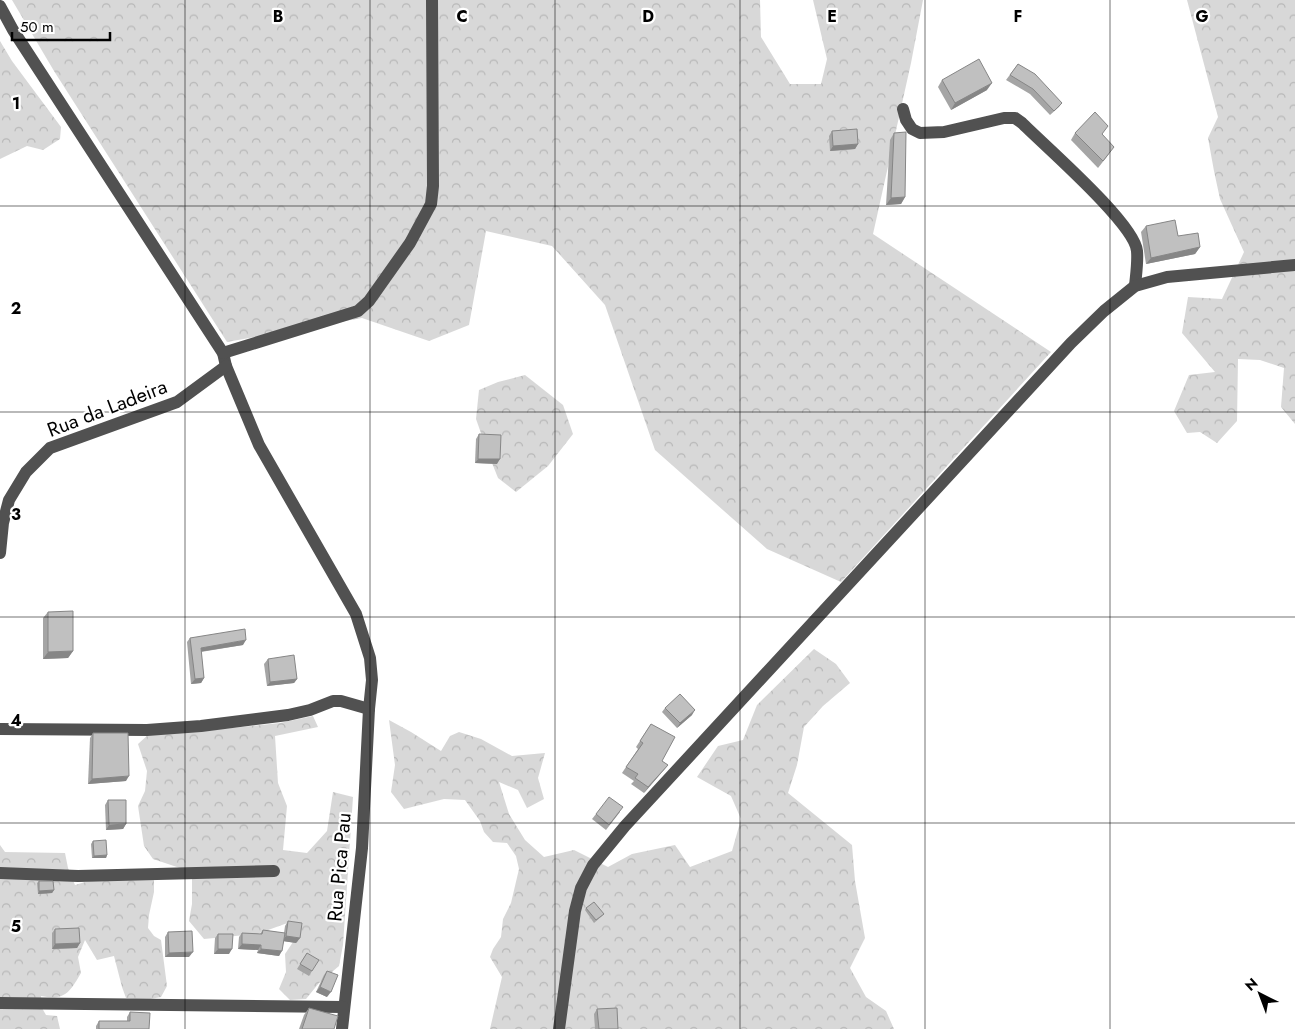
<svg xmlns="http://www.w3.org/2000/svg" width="1295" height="1029" font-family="Jost,sans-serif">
<defs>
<pattern id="forest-crowns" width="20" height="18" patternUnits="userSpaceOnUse" patternTransform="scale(1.25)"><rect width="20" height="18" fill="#d8d8d8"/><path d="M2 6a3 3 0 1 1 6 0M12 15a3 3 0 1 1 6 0" fill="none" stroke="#b8b8b8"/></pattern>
</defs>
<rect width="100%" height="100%" fill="#fff"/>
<g fill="url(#forest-crowns)">
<path d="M12,0H760L761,37L790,84H821L827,59L813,0H923L911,63L873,234L1051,352L841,582L767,549L655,450L605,305L552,246L486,231L469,325L429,341L362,318L227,342L54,71Z"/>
<path d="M1187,0H1295V424L1281,407L1284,368L1260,360L1238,359L1237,421L1217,443L1200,432L1187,433L1174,411L1189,375L1215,372L1182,333L1188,297L1222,299L1244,252L1220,199L1214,171L1208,138L1218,117Z"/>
<path d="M0,41L12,61L61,127L60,139L43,150L27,146L0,159Z"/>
<path d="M525,375L563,405L573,434L548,466L516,492L498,478L488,453L476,419L479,390L498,382Z"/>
<path d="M814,649L836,664L850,683L823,706L804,727L797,765L788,793L852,845L855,881L865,938L850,968L866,997L886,1011L894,1029H490L502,977L490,957L493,949L501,937L503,919L511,903L519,869L516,856L507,843L493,842L484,832L480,821L465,800L444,799L404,809L391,792L395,765L389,720L411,732L441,751L450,736L459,732L481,739L512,756L545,753L538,778L544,799L527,808L518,790L499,782L509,814L525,840L544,857L574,850L608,867L632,854L675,845L690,867L732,851L741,819L731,796L697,777L718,746L743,740L757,705Z"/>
<path d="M313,716L318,727L275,736L278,783L287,806L283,850L307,853L327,831L333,792L353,797L343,945L339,966L319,983L306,999L290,1000L279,989L286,972L285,954L299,933L293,921L257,934L204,939L189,921L192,904V879L180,868L153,859L144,846L138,806L145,791L147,771L138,744L149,734L232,728L280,723Z"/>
<path d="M0,845L5,852L65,853L68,868L75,885L99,878L154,877V892L149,915L148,928L154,936L161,940L167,986L161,997L145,1000L126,998L122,987L114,956L97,960L85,940L78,957L81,973C70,992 65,1001 41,996L42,1008L46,1015L57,1016L60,1029H0Z"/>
</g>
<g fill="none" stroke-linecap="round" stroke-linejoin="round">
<g stroke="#515151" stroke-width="12">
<path d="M0,6L13,30L223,353L226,366L259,445L356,614L370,658L372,680L369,709L362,848L342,1029"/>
<path d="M903,109L906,120L912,129L920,133L944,132L1004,118H1015L1022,123C1045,146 1135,224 1137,251C1138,262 1136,275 1135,286"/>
<path d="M223,353L358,311L369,301L410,243L431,204L433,186L432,0"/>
<path d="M0,553L3,523L9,500L26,472L50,448L177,402L226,366"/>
<path d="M0,729L147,730L201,726L288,715L310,710L333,701H341L369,709"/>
<path d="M0,873L78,876L274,871"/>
<path d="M0,1003L343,1007"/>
<path d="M559,1029L575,911L581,888L593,865L625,826L1071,343L1104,311L1135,286L1167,277L1295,265"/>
</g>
</g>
<g fill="#a5a5a5">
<path d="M1018,64L1062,103L1059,107L1050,115L1030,94L1006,80Z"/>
<path d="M942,80L987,90L951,110L938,87Z"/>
<path d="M832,131L858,144L855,149L830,151L829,136Z"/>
<path d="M894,133L905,197L901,204L886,205L890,140Z"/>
<path d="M1075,133L1102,134L1109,154L1098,168L1071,140Z"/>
<path d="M1146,226L1178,236L1200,247L1195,254L1146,264L1141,232Z"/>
<path d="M479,434L497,464L475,463L476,439Z"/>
<path d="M48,612L73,651L68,658L43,659V618Z"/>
<path d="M190,638L243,645L201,652L204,678L201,683L191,684L187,642Z"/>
<path d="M268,659L297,679L294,683L267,686L264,664Z"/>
<path d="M665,708L692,715L677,728L662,712Z"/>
<path d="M651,724L662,761L668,765L644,793L631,784L634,781L622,773L638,749L636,747Z"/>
<path d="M93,733L126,781L88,784L90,738Z"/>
<path d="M108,800L126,824L123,829L106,830L105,805Z"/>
<path d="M620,812L606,830L592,819L596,814Z"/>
<path d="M93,841L107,855L106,858H92L91,844Z"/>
<path d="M39,881L54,890L52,893L38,894L37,883Z"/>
<path d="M586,908L604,914L602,916L594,923L585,910Z"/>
<path d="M288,921L300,938L296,943L284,941L279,956L257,953L258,950L238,949L239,937L242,933L260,934L263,930L284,933L285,926Z"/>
<path d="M55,929L80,943L77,948L52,949V933Z"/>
<path d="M168,932L189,957H165V937Z"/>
<path d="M218,934L229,954H214L215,938Z"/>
<path d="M307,953L312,971L309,976L297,969Z"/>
<path d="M327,971V997L316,992L324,975Z"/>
<path d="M309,1008L334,1029H299L304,1015Z"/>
<path d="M597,1009L618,1029H595L594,1014Z"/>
<path d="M130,1012L149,1029H96V1026L99,1021H127V1017Z"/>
</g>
<g fill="#868686">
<path d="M992,83L987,90L951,110L955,103Z"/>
<path d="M858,144L855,149L830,151L833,146Z"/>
<path d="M905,197L901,204L886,205L891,198Z"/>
<path d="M1200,247L1195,254L1146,264L1151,258Z"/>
<path d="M478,459H500L497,464L475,463Z"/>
<path d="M246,640L243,645L198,652L201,648Z"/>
<path d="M73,651L68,658L43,659L48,652Z"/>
<path d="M204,678L201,683L191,684L195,679Z"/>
<path d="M297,679L294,683L267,686L270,682Z"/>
<path d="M695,710L692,715L677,728L680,723Z"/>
<path d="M668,765L663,771L644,793L648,787Z"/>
<path d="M129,776L126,781L88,784L92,779Z"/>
<path d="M126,824L123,829L106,830L109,825Z"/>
<path d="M107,855L106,858H92L94,856Z"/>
<path d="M54,890L52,893L38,894L39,891Z"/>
<path d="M286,936L300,938L296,943L282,941Z"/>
<path d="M80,943L77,948L52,949L55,944Z"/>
<path d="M242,944L261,945L258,950L238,949Z"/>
<path d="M218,949H232L229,954H214Z"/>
<path d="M261,949L282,951L279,956L257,953Z"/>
<path d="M193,952L189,957H165L169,953Z"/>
<path d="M320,987L331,992L327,997L316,992Z"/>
</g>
<g fill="#c0c0c0" stroke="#868686">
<path d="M979,59L992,83L955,103L942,80Z"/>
<path d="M1018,64L1035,74L1062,103L1054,111L1033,89L1010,75Z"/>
<path d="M1095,112L1108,126L1102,134L1114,147L1103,161L1075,133Z"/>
<path d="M857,129L858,144L833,146L832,131Z"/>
<path d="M906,132L905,197L891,198L894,133Z"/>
<path d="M1175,220L1178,236L1198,233L1200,247L1151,258L1146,226Z"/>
<path d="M479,434L501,435L500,459H478Z"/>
<path d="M73,611V651L48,652V612Z"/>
<path d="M245,629L246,640L201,648L204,678L195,679L190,638Z"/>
<path d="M294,655L297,679L270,682L268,659Z"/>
<path d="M680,694L695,710L680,723L665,708Z"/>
<path d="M651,724L675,737L662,761L668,765L648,787L635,778L638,774L626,767L643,743L640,741Z"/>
<path d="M93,733H128L129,776L92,779Z"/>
<path d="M609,797L623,807L609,825L596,814Z"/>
<path d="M108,800H126V824L109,825Z"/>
<path d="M106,840L107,855L94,856L93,841Z"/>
<path d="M39,881H53L54,890L39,891Z"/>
<path d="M594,902L604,914L596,920L586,908Z"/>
<path d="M288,921L302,923L300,938L286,936Z"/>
<path d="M79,928L80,943L55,944V929Z"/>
<path d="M263,930L285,933L282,951L261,949V945L242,944V933L262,934Z"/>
<path d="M192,931L193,952L169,953L168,932Z"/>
<path d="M218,934H233L232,949H218Z"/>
<path d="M307,953L319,960L312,971L300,964Z"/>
<path d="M327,971L338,975L331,992L320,987Z"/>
<path d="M309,1008L338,1016L334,1029H302Z"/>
<path d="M617,1008L618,1029H599L597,1009Z"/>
<path d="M130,1012L150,1013L149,1029H99V1021H130Z"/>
</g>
<path fill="none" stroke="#000" stroke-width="1" stroke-opacity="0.55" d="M185,0V1029M370,0V1029M555,0V1029M740,0V1029M925,0V1029M1110,0V1029M0,206H1295M0,412H1295M0,617H1295M0,823H1295"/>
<g text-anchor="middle" stroke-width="4.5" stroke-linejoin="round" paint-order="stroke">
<g font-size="20" fill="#000" stroke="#fff">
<text transform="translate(107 408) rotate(-21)" y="7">Rua da Ladeira</text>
<text transform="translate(339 867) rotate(-85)" y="7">Rua Pica Pau</text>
</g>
</g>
<g font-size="16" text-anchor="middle" font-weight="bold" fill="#000" stroke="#fff" stroke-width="4.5" stroke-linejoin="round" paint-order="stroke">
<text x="278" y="22">B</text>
<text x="462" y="22">C</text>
<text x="648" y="22">D</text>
<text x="832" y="22">E</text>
<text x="1018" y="22">F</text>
<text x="1202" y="22">G</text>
<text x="16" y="109">1</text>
<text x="16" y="314">2</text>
<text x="16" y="520">3</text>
<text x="16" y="726">4</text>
<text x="16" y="932">5</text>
</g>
<g transform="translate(1260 994) rotate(318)" stroke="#ffffff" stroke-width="4" paint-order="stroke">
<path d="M0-4L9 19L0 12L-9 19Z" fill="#000000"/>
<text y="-8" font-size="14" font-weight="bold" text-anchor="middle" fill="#000000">N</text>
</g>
<path d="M12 32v8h98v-8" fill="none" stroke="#000000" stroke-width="2.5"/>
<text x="20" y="32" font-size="15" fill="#000000" stroke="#ffffff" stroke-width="4" paint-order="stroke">50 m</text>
</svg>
